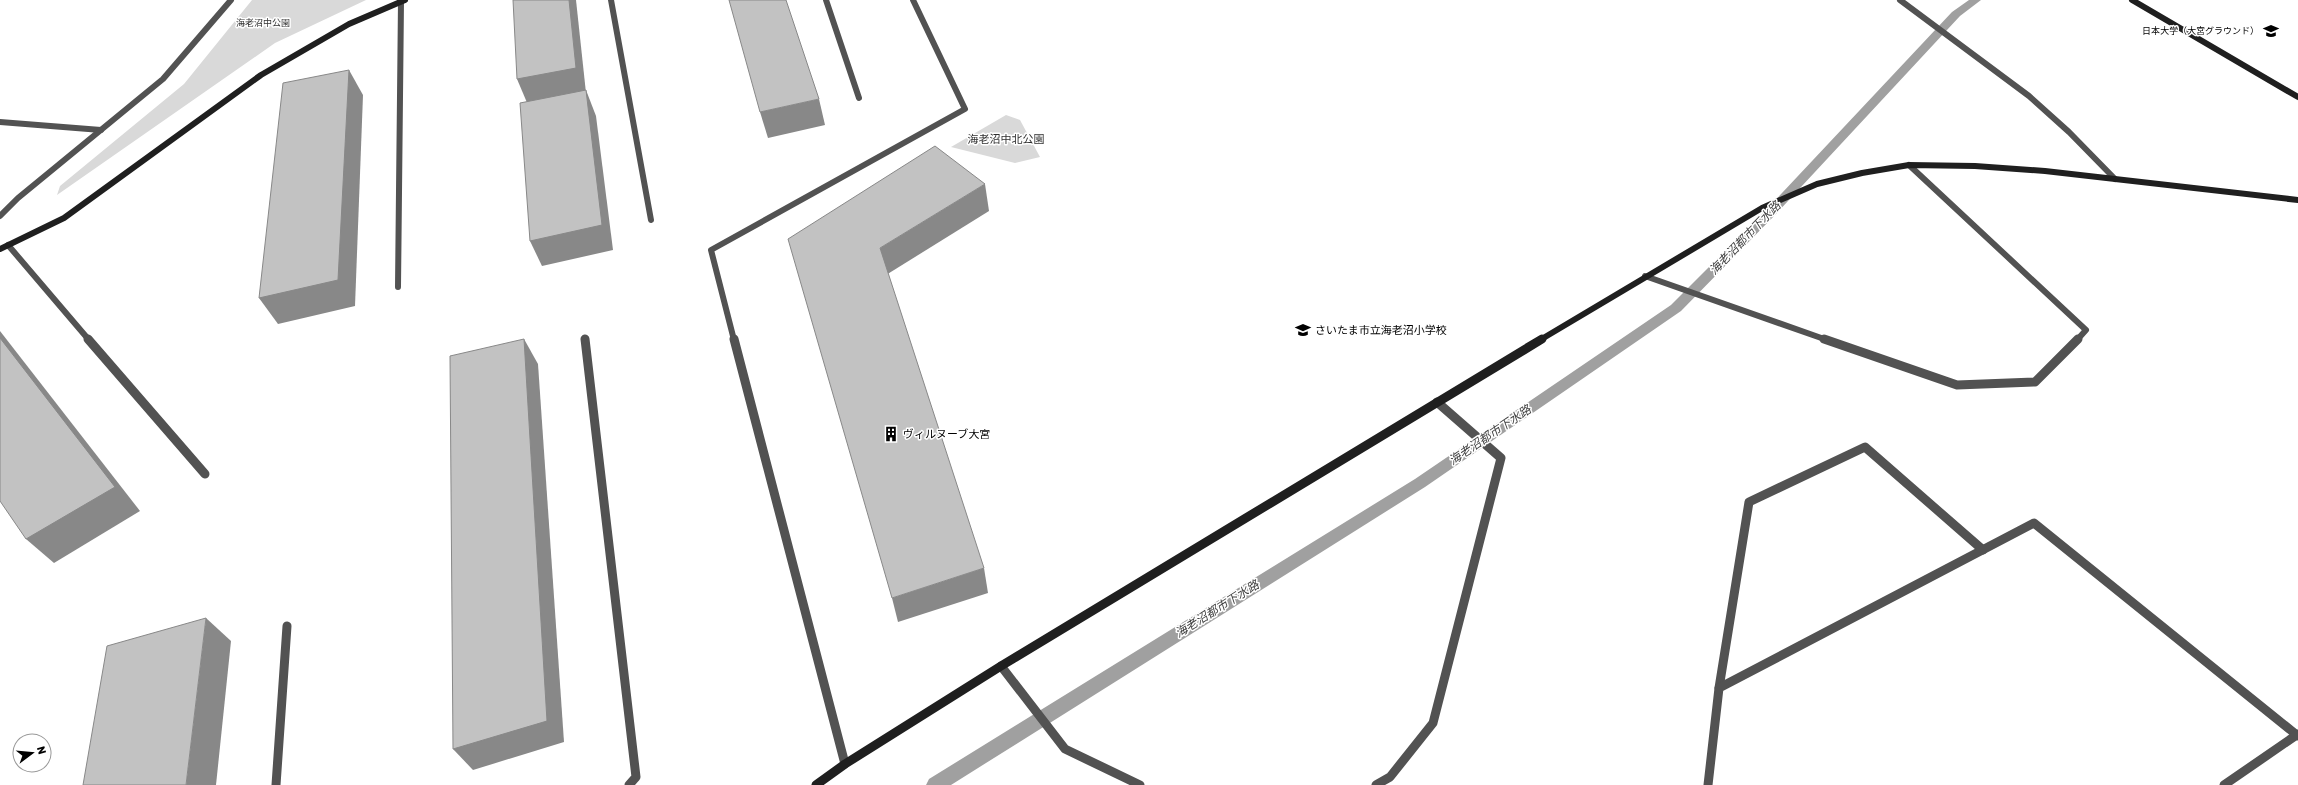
<svg xmlns="http://www.w3.org/2000/svg" width="2298" height="785" font-family="Rubik,'Noto Sans JP',sans-serif">
<rect width="100%" height="100%" fill="#fff"/>
<g fill="#d9d9d9">
<path d="M252,0H366L275,43L57,195L60,186L184,84Z"/>
<path d="M1006,115L1020,120L1040,157L1015,163L951,147Z"/>
</g>
<g fill="none" stroke-linecap="round" stroke-linejoin="round">
<path fill="#a0a0a0" fill-rule="evenodd" d="M1969,0H1981L1960,16L1775,215L1681,311L1425,487L951,785H926L929,779L1415,479L1671,305L1767,209L1952,12Z"/>
<g stroke="#525252" stroke-width="6">
<path d="M611,0L651,220"/>
<path d="M826,0L859,98"/>
<path d="M8,245L89,340"/>
<path d="M398,287L401,1"/>
</g>
<g stroke="#525252" stroke-width="9">
<path d="M88,339L205,474"/>
<path d="M585,339L636,777L629,785"/>
<path d="M1719,688L1749,502L1865,447L1983,550"/>
<path d="M276,785L287,626"/>
</g>
<g stroke="#525252" stroke-width="6">
<path d="M1900,0L2029,96L2069,132L2115,179"/>
<path d="M0,122L101,130"/>
<path d="M1909,165L2086,330L2077,340"/>
<path d="M0,216L18,198L163,79L231,0"/>
<path d="M1645,276L1827,340"/>
<path d="M734,340L711,250L965,109L913,0"/>
</g>
<g stroke="#525252" stroke-width="9">
<path d="M734,339L845,764"/>
<path d="M1824,339L1957,385L2035,382L2078,339"/>
<path d="M1001,666L1065,749L1140,785"/>
<path d="M1376,785L1390,777L1433,723L1501,458L1437,402"/>
<path d="M1708,785L1719,688L2034,523L2298,736"/>
<path d="M2224,785L2298,734"/>
</g>
<g stroke="#1f1f1f" stroke-width="6">
<path d="M2132,0L2298,97"/>
<path d="M0,249L64,218L261,75L349,24L405,0"/>
<path d="M1540,340L1762,208L1817,184L1862,173L1909,165L1975,166L2045,171L2298,200"/>
</g>
<path stroke="#1f1f1f" stroke-width="9" d="M816,785L845,764L1001,666L1542,339"/>
</g>
<g fill="#888">
<path d="M569,0H576L586,93L528,105L517,79Z"/>
<path d="M349,70L363,95L355,306L278,324L259,298Z"/>
<path d="M586,90L596,116L613,250L542,266L530,241Z"/>
<path d="M819,99L825,125L768,138L760,112Z"/>
<path d="M985,184L989,211L886,275L880,248Z"/>
<path d="M0,331L140,511L54,563L26,539L0,338Z"/>
<path d="M524,339L538,364L564,742L473,770L453,749Z"/>
<path d="M984,568L988,593L898,622L892,598Z"/>
<path d="M206,618L231,641L216,785H186Z"/>
</g>
<g fill="#c2c2c2" stroke="#888">
<path d="M513,0H569L576,68L517,79Z"/>
<path d="M729,0H786L819,99L760,112Z"/>
<path d="M349,70L338,280L259,298L283,83Z"/>
<path d="M586,90L602,225L530,241L520,103Z"/>
<path d="M935,146L985,184L880,248L984,568L892,598L788,239Z"/>
<path d="M0,338L115,487L26,539L0,501Z"/>
<path d="M524,339L547,721L453,749L450,356Z"/>
<path d="M206,618L186,785H83L107,646Z"/>
</g>
<defs>
<g id="university-bare" transform="scale(1.2)"><path d="M0-5L7-2L0 1L-7-2ZM-4 1L0 2.5L4 1V4Q0 6-4 4Z" fill="#000" stroke="#fff" stroke-width="2.5" paint-order="stroke"/></g>
<g id="school-bare" transform="scale(1.2)"><path d="M0-5L7-2L0 1L-7-2ZM-4 1L0 2.5L4 1V4Q0 6-4 4Z" fill="#000" stroke="#fff" stroke-width="2.5" paint-order="stroke"/></g>
<g id="building-bare" transform="scale(1.2)"><path d="M-4-6H4V6H1V3H-1V6H-4ZM-2.5-4.3h1.7v1.8h-1.7ZM.8-4.3h1.7v1.8H.8ZM-2.5-1h1.7V.8h-1.7ZM.8-1h1.7V.8H.8Z" fill="#000" stroke="#fff" stroke-width="2.5" paint-order="stroke"/></g>
</defs>
<g fill-rule="evenodd">
<use href="#university-bare" x="2271" y="31"/>
<use href="#school-bare" x="1303" y="330"/>
<use href="#building-bare" x="891" y="434"/>
</g>
<g text-anchor="middle" stroke-width="3" stroke-linejoin="round" paint-order="stroke">
<g font-size="9" fill="#303030" stroke="#fff">
<text x="263" y="26">海老沼中公園</text>
</g>
<g font-size="9" fill="#000" stroke="#fff" text-anchor="end">
<text x="2259" y="34">日本大学（大宮グラウンド）</text>
</g>
<g font-size="11" fill="#303030" stroke="#fff">
<text x="1006" y="143">海老沼中北公園</text>
</g>
<g font-size="11" fill="#000" stroke="#fff" text-anchor="start">
<text x="1315" y="334">さいたま市立海老沼小学校</text>
<text x="903" y="438">ヴィルヌーブ大宮</text>
</g>
<g font-size="12" font-style="italic" fill="#414141" stroke="#fff">
<text transform="translate(1745 238) rotate(-46)" y="4">海老沼都市下水路</text>
<text transform="translate(1490 435) rotate(-34)" y="4">海老沼都市下水路</text>
<text transform="translate(1217 609) rotate(-32)" y="4">海老沼都市下水路</text>
</g>
</g>
<g transform="translate(32 753) rotate(74)"><circle r="19" fill="#ffffff" stroke="#999999"/>
<path d="M0-3L7 15L0 10L-7 15Z" fill="#000000"/>
<text y="-6" font-size="11" font-weight="bold" text-anchor="middle" fill="#000000">N</text>
</g>
</svg>
